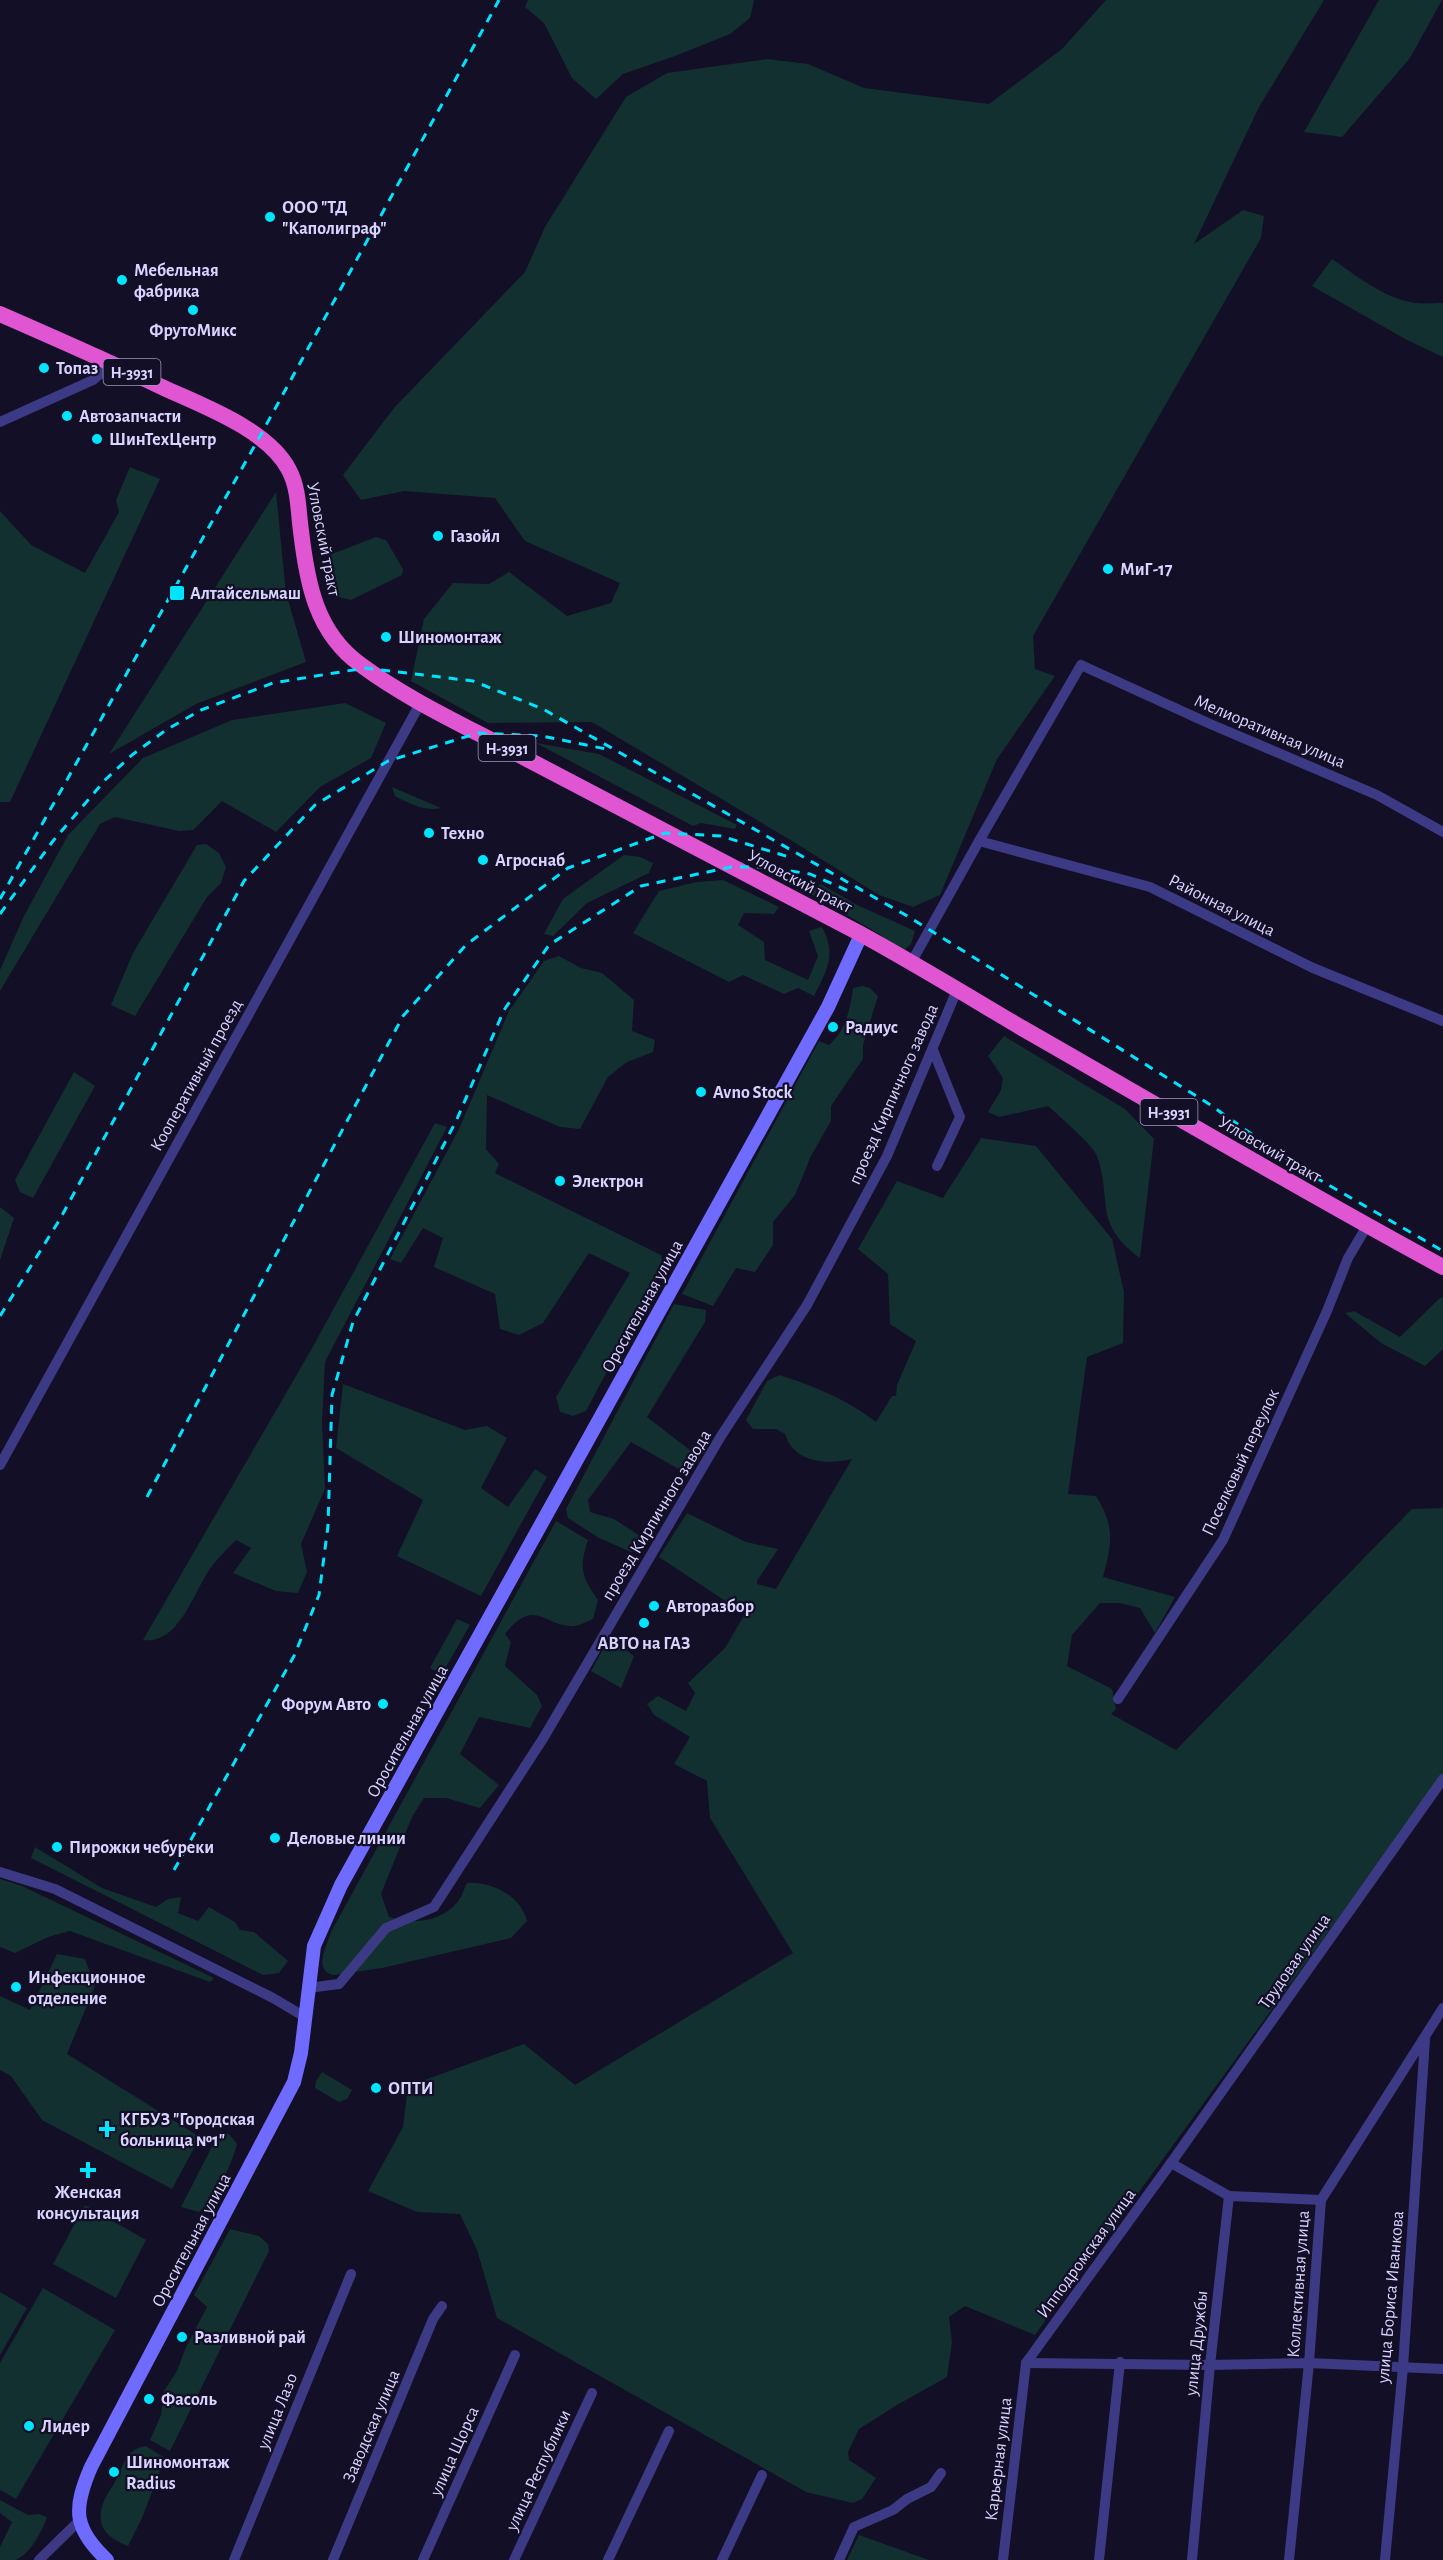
<svg xmlns="http://www.w3.org/2000/svg" width="1443" height="2560" font-family="'Alegreya Sans',sans-serif">
<rect width="100%" height="100%" fill="#130f26"/>
<g fill="#12302f">
<path d="M528,0H754L750,18L730,34L675,56L623,74L596,99L572,78L544,23L525,7Z"/>
<path d="M1106,0H1324L1259,107L1194,244L1243,210L1264,216L1261,238L1033,636L1035,669L1055,676L997,759L940,895L913,907L879,895L792,841L592,722L488,723L411,681L424,619L453,583L489,584L509,572L567,616L611,603L620,583L525,541L495,498L404,491L361,500L343,475L394,408L525,272L545,227L626,97L667,73L767,59L808,64L864,88L989,104L1062,49Z"/>
<path d="M1379,0H1442L1410,58L1342,137L1304,132Z"/>
<path d="M1332,259C1357,276 1383,298 1415,303C1424,304 1434,303 1443,303V357L1407,340L1312,286Z"/>
<path d="M130,467L160,479L10,802H0V511L31,545L85,573L119,512L116,500Z"/>
<path d="M276,492L286,593L306,662L196,704L109,754Z"/>
<path d="M376,537L386,540L403,569L402,575L351,600L335,596L329,558L332,554Z"/>
<path d="M345,703L386,723L371,758L320,787L276,832L222,801L193,830L179,831L115,817L100,824L0,991V970L24,916L68,835L143,758L232,720Z"/>
<path d="M536,743L599,754L737,825L735,829L701,823L693,826Z"/>
<path d="M392,787L441,808C426,812 408,803 395,796Z"/>
<path d="M206,844L219,853L226,867L221,883L207,897L135,1016L111,1005L133,953L197,845Z"/>
<path d="M624,855L640,857L653,863L649,873L587,903L553,936L544,934L563,899Z"/>
<path d="M723,880L779,907L774,914L744,913L738,925L764,942L765,960L808,980L818,956L809,931L822,927C837,955 827,970 814,996L798,988L784,994L743,975L729,982L633,933L659,891L697,882Z"/>
<path d="M821,884L857,905L915,931L911,944L901,953L886,946L881,935L811,894L813,888Z"/>
<path d="M559,956L581,968L602,973L634,1000L632,1031L655,1040L653,1052L627,1062L608,1077L580,1129L560,1127L487,1095L486,1149L499,1164L495,1173L661,1255L663,1266L586,1411L573,1416L560,1412L556,1397L630,1273L589,1253L543,1323L519,1335L500,1329L495,1294L434,1267L443,1238L423,1228L401,1263L390,1259L459,1129L509,1011L544,961Z"/>
<path d="M863,986L870,988L878,996L863,1045V1059L831,1106V1121L811,1156L795,1195L773,1222V1245L755,1272L736,1268L713,1306L682,1294L819,1041L829,1045C846,1030 850,1010 853,988Z"/>
<path d="M1004,1036L1125,1109L1154,1139L1140,1258C1092,1222 1113,1202 1097,1156C1094,1146 1058,1115 1048,1106L999,1117L988,1112L1001,1090L1003,1078L988,1056Z"/>
<path d="M74,1072L95,1086L33,1198L20,1192L15,1180Z"/>
<path d="M435,1123L447,1127L325,1362L322,1423L325,1489L301,1544L307,1572L298,1593L276,1591L233,1573L251,1548L236,1540C227,1549 217,1559 210,1569C193,1593 179,1645 143,1640L311,1350Z"/>
<path d="M981,1138L1036,1146L1112,1239L1124,1292L1123,1343L1087,1357L1068,1494L1096,1496C1115,1526 1112,1544 1103,1577L1175,1597L1155,1633L1140,1608L1120,1603H1100L1072,1635L1067,1666L1112,1689L1116,1709L1111,1714L1176,1750L1412,1509L1443,1508V1774L1035,2335L965,2306L949,2317L952,2342L947,2377L897,2405L859,2429L848,2452L849,2460L876,2478L862,2499L853,2503L806,2492L497,2318L477,2250L460,2214L417,2212L368,2191L403,2127L408,2086L524,2044L575,2085L793,1953L710,1818L707,1781L674,1764L690,1737L654,1715L647,1704L658,1696L686,1711L695,1693L688,1683L725,1648L745,1614L659,1557L687,1513L746,1542L778,1549L757,1581V1584L776,1589L852,1459C827,1465 794,1463 785,1434L776,1429H753L746,1420L767,1381L779,1375C812,1385 848,1400 876,1422L892,1396H896L897,1385L916,1341L890,1324L888,1274L858,1249L897,1181L943,1198Z"/>
<path d="M0,1207L14,1218L0,1260Z"/>
<path d="M1443,1297V1349L1425,1366L1381,1343L1345,1313L1354,1311L1400,1337L1439,1299Z"/>
<path d="M674,1304L706,1310L705,1322L647,1417L695,1454L684,1472L631,1442L588,1500L590,1512L614,1519L643,1538L636,1551L631,1552L599,1538L568,1518L566,1509Z"/>
<path d="M343,1384L465,1430L487,1426L507,1438L481,1488L508,1507L535,1469L547,1477L481,1596L397,1556L423,1500L336,1448Z"/>
<path d="M556,1521L588,1540C579,1568 581,1576 598,1600L593,1619C588,1621 581,1625 575,1626C545,1629 536,1595 505,1634L511,1642L505,1666L537,1695L542,1706L530,1728L479,1717L460,1754L499,1785L480,1808L446,1798H424L412,1817L381,1894L389,1917C413,1924 437,1923 456,1904C461,1899 464,1889 467,1883C491,1881 521,1896 527,1921L511,1938L382,1968L334,1975C312,1971 327,1946 331,1932Z"/>
<path d="M457,1619L470,1625L442,1674L430,1668Z"/>
<path d="M610,1637L634,1656L621,1688L591,1671Z"/>
<path d="M35,1847L102,1888L156,1907L168,1899L181,1897L178,1913L198,1921L209,1907L235,1922L240,1930L254,1932L288,1961L279,1973L263,1975L31,1858Z"/>
<path d="M0,1879L22,1886L214,1978L210,1982L70,1931L48,1937L15,1953L0,1947Z"/>
<path d="M57,1954L85,1959L95,1986L67,2054L200,2137L172,2189L42,2120L11,2076L0,2070V1996L30,2010Z"/>
<path d="M322,2072L352,2090L347,2099L339,2102L315,2088L316,2081Z"/>
<path d="M220,2131L229,2134L237,2144C231,2167 216,2195 199,2212L181,2207Z"/>
<path d="M85,2205L146,2240L116,2298L53,2264Z"/>
<path d="M230,2229L259,2236L268,2244L269,2251L170,2451L150,2440L161,2415L164,2391L177,2371L186,2347L207,2307L194,2295Z"/>
<path d="M43,2288L115,2330L16,2499L0,2490V2363Z"/>
<path d="M0,2292L27,2308L0,2355Z"/>
<path d="M146,2446L165,2458L142,2518L128,2546C117,2542 103,2534 101,2522C99,2508 105,2498 112,2487C123,2471 123,2449 146,2446Z"/>
<path d="M0,2500L28,2515L39,2514L47,2517C43,2530 29,2556 15,2560C11,2560 4,2560 0,2560V2547L12,2522L0,2513Z"/>
<path d="M859,2535L929,2560H847Z"/>
</g>
<g fill="none" stroke-linecap="round" stroke-linejoin="round">
<g stroke="#3d3a85" stroke-width="10">
<path d="M0,422L93,380L112,364"/>
<path d="M979,841L1150,887L1313,968L1443,1021"/>
<path d="M911,963L979,841L1081,665L1208,723L1377,795L1443,832"/>
<path d="M933,1050L960,1117L937,1166"/>
<path d="M0,1465L421,702"/>
<path d="M1118,1699L1223,1540L1327,1311L1348,1258L1367,1226"/>
<path d="M0,1872L55,1889L273,1998L305,2017"/>
<path d="M308,1988L339,1984L386,1928L434,1907L544,1737L721,1436L807,1305L887,1156L957,990"/>
<path d="M1171,2163L1229,2196L1210,2365L1192,2560"/>
<path d="M1229,2196L1321,2200"/>
<path d="M1026,2363L1210,2365L1309,2363L1443,2369"/>
<path d="M39,2560L79,2521"/>
<path d="M234,2560L351,2274"/>
<path d="M333,2560L433,2319L442,2306"/>
<path d="M423,2560L515,2355"/>
<path d="M514,2560L592,2393"/>
<path d="M608,2560L669,2431"/>
<path d="M722,2560L762,2475"/>
<path d="M839,2560L854,2527L893,2510L907,2499L931,2487L941,2473"/>
<path d="M1003,2560L1026,2363L1171,2163L1443,1779"/>
<path d="M1099,2560L1120,2362"/>
<path d="M1289,2560L1309,2363L1321,2200L1443,2008"/>
<path d="M1385,2560L1403,2367L1425,2040"/>
</g>
<path stroke="#6f6bff" stroke-width="14" d="M107,2560C73,2528 73,2509 91,2467L294,2082L301,2053L314,1946L341,1885L828,1007L861,935"/>
<path stroke="#e055d1" stroke-width="16" d="M0,314C55,338 110,362 164,388C203,406 269,430 289,470C299,489 298,510 301,531C307,583 316,633 361,665C411,702 470,728 525,758C636,817 748,874 859,933C914,963 968,996 1022,1028C1162,1108 1301,1190 1443,1267"/>
<g stroke="#00e5ff" stroke-width="3" stroke-dasharray="9 8" stroke-linecap="butt">
<path d="M0,899L259,438L499,0"/>
<path d="M0,914L53,841L106,779L132,755L166,730L201,710L273,683L365,668L473,681L543,709L909,917L1209,1104L1301,1169L1443,1251"/>
<path d="M0,1316L60,1219L244,881L315,805L388,761L478,733L542,736L606,749"/>
<path d="M147,1497L403,1016L466,945L568,868L665,833L721,836L792,858"/>
<path d="M174,1870L294,1656L319,1595L328,1526L332,1395L353,1322L457,1119L504,1010L549,945L641,886L731,867H765L810,874L851,892"/>
</g>
</g>
<g fill="#00e5ff" stroke="#130f26" stroke-width="2">
<circle cx="270" cy="217" r="6"/>
<circle cx="122" cy="280" r="6"/>
<circle cx="193" cy="310" r="6"/>
<circle cx="44" cy="368" r="6"/>
<circle cx="67" cy="416" r="6"/>
<circle cx="97" cy="439" r="6"/>
<circle cx="438" cy="536" r="6"/>
<circle cx="1108" cy="569" r="6"/>
<rect x="169" y="585" width="16" height="16" rx="3"/>
<circle cx="386" cy="637" r="6"/>
<circle cx="429" cy="833" r="6"/>
<circle cx="483" cy="860" r="6"/>
<circle cx="833" cy="1027" r="6"/>
<circle cx="701" cy="1092" r="6"/>
<circle cx="560" cy="1181" r="6"/>
<circle cx="654" cy="1606" r="6"/>
<circle cx="644" cy="1623" r="6"/>
<circle cx="383" cy="1704" r="6"/>
<circle cx="275" cy="1838" r="6"/>
<circle cx="57" cy="1847" r="6"/>
<circle cx="16" cy="1987" r="6"/>
<circle cx="376" cy="2088" r="6"/>
<path d="M104 2120h6v6h6v6h-6v6h-6v-6h-6v-6h6z"/>
<path d="M85 2161h6v6h6v6h-6v6h-6v-6h-6v-6h6z"/>
<circle cx="182" cy="2337" r="6"/>
<circle cx="149" cy="2399" r="6"/>
<circle cx="29" cy="2426" r="6"/>
<circle cx="114" cy="2472" r="6"/>
</g>
<g text-anchor="middle" stroke-width="4.5" stroke-linejoin="round" paint-order="stroke">
<g fill="#130f26" stroke="#9e99be" stroke-width="1.5">
<rect x="103.5" y="359" width="57" height="26" rx="4.5"/>
<rect x="478.5" y="735" width="57" height="26" rx="4.5"/>
<rect x="1140.5" y="1099" width="57" height="26" rx="4.5"/>
</g>
<g font-size="16" font-weight="bold" fill="#d9d4ff">
<text x="132" y="378">Н-3931</text>
<text x="507" y="754">Н-3931</text>
<text x="1169" y="1118">Н-3931</text>
</g>
<g font-size="18" font-weight="bold" fill="#d9d4ff" stroke="#130f26" text-anchor="start">
<text x="282" y="213">ООО "ТД<tspan x="282" dy="21">"Каполиграф"</tspan></text>
<text x="134" y="276">Мебельная<tspan x="134" dy="21">фабрика</tspan></text>
<text x="193" y="336" text-anchor="middle">ФрутоМикс</text>
<text x="56" y="374">Топаз</text>
<text x="79" y="422">Автозапчасти</text>
<text x="109" y="445">ШинТехЦентр</text>
<text x="450" y="542">Газойл</text>
<text x="1120" y="575">МиГ-17</text>
<text x="190" y="599">Алтайсельмаш</text>
<text x="398" y="643">Шиномонтаж</text>
<text x="441" y="839">Техно</text>
<text x="495" y="866">Агроснаб</text>
<text x="845" y="1033">Радиус</text>
<text x="713" y="1098">Avno Stoсk</text>
<text x="572" y="1187">Электрон</text>
<text x="666" y="1612">Авторазбор</text>
<text x="644" y="1649" text-anchor="middle">АВТО на ГАЗ</text>
<text x="371" y="1710" text-anchor="end">Форум Авто</text>
<text x="287" y="1844">Деловые линии</text>
<text x="69" y="1853">Пирожки чебуреки</text>
<text x="28" y="1983">Инфекционное<tspan x="28" dy="21">отделение</tspan></text>
<text x="388" y="2094">ОПТИ</text>
<text x="120" y="2125">КГБУЗ "Городская<tspan x="120" dy="21">больница №1"</tspan></text>
<text x="88" y="2198" text-anchor="middle">Женская<tspan x="88" dy="21">консультация</tspan></text>
<text x="194" y="2343">Разливной рай</text>
<text x="161" y="2405">Фасоль</text>
<text x="41" y="2432">Лидер</text>
<text x="126" y="2468">Шиномонтаж<tspan x="126" dy="21">Radius</tspan></text>
</g>
<g font-size="18" fill="#d9d4ff" stroke="#130f26">
<text transform="translate(324 539) rotate(79)" y="6">Угловский тракт</text>
<text transform="translate(1270 731) rotate(23)" y="6">Мелиоративная улица</text>
<text transform="translate(800 881) rotate(28)" y="6">Угловский тракт</text>
<text transform="translate(1222 905) rotate(27)" y="6">Районная улица</text>
<text transform="translate(196 1075) rotate(-61)" y="6">Кооперативный проезд</text>
<text transform="translate(893 1094) rotate(-66)" y="6">проезд Кирпичного завода</text>
<text transform="translate(1270 1149) rotate(30)" y="6">Угловский тракт</text>
<text transform="translate(642 1306) rotate(-61)" y="6">Оросительная улица</text>
<text transform="translate(1240 1462) rotate(-65)" y="6">Поселковый переулок</text>
<text transform="translate(656 1515) rotate(-59)" y="6">проезд Кирпичного завода</text>
<text transform="translate(407 1731) rotate(-61)" y="6">Оросительная улица</text>
<text transform="translate(1294 1961) rotate(-55)" y="6">Трудовая улица</text>
<text transform="translate(191 2240) rotate(-62)" y="6">Оросительная улица</text>
<text transform="translate(1086 2253) rotate(-54)" y="6">Ипподромская улица</text>
<text transform="translate(1298 2284) rotate(-86)" y="6">Коллективная улица</text>
<text transform="translate(1390 2297) rotate(-85)" y="6">улица Бориса Иванкова</text>
<text transform="translate(1196 2343) rotate(-84)" y="6">улица Дружбы</text>
<text transform="translate(277 2411) rotate(-68)" y="6">улица Лазо</text>
<text transform="translate(371 2426) rotate(-67)" y="6">Заводская улица</text>
<text transform="translate(454 2451) rotate(-66)" y="6">улица Щорса</text>
<text transform="translate(998 2459) rotate(-83)" y="6">Карьерная улица</text>
<text transform="translate(538 2470) rotate(-65)" y="6">улица Республики</text>
</g>
</g>
</svg>
